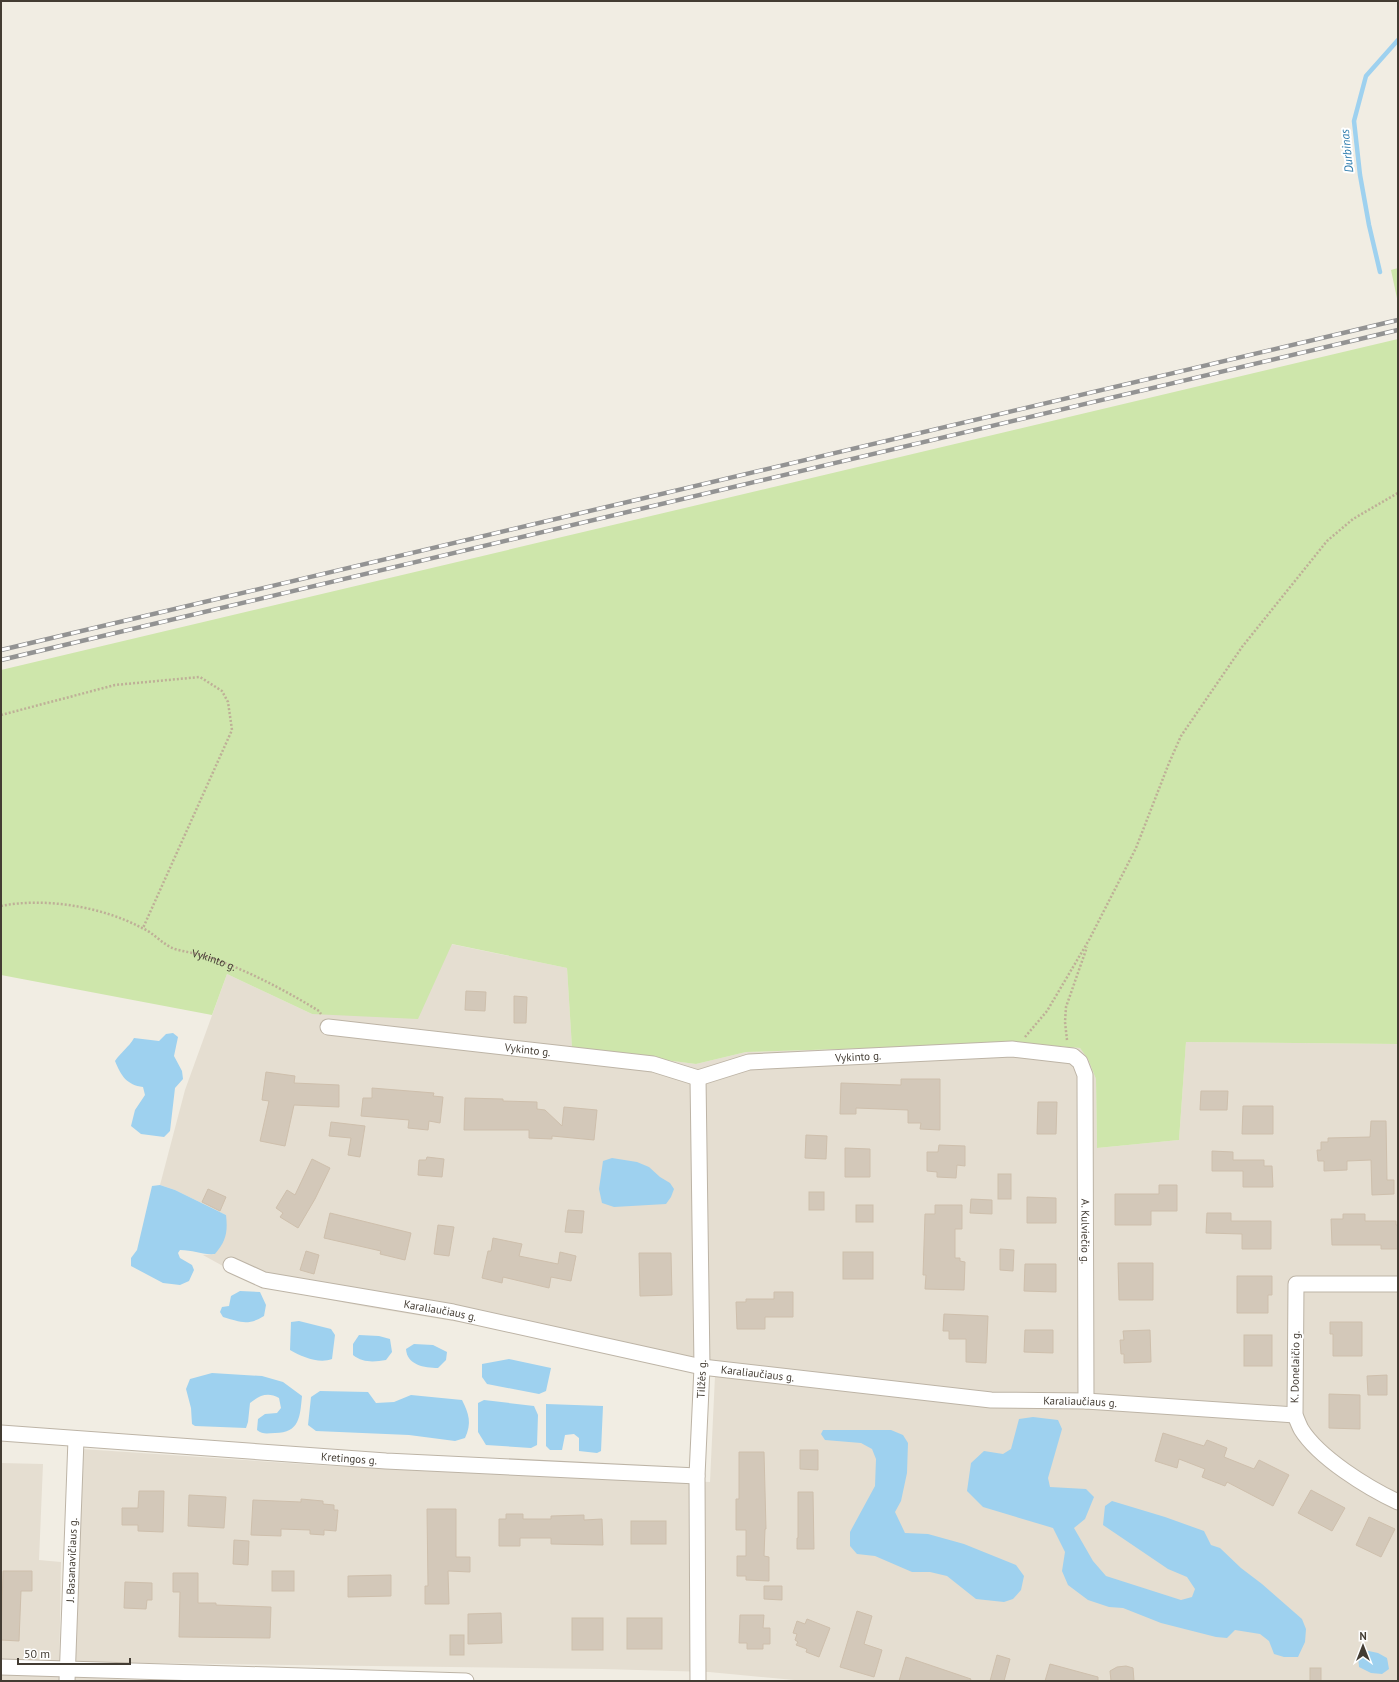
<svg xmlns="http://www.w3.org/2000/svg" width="1399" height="1682" font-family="'PT Sans',sans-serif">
<rect width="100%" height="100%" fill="#f1ede3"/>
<g fill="#e5ded1">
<path d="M451,944L567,968L572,1047L696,1064L746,1052L939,1046L1008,1042L1080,1048L1088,1058L1096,1079L1097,1148L1179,1140L1186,1042L1398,1044V1681H805L709,1672L602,1669L75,1662L82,1449L332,1466L710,1482L715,1376L502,1329L367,1307L259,1286L203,1255L215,1254L226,1215L175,1190L160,1185L185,1090L227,974L312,1014Z"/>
<path d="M1,1463L43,1464L39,1560L61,1562L59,1681H1Z"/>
<path d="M73,1677L157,1681H73Z"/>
</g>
<g fill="#cee6ab">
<path d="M1398,268V303L1391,270Z"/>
<path d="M1398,339V1044L1186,1042L1179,1140L1097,1148L1096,1079L1088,1059L1080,1048L1008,1042L939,1046L746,1052L696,1064L572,1048L567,968L452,944L418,1019L312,1014L227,974L212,1015L1,975V670Z"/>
</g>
<g fill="#9ed1ef">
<path d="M173,1033L178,1037L174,1056L182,1071L183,1079L175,1088L170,1131L164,1137L141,1134L131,1126L135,1110L145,1095L143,1087C127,1085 121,1076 115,1061C121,1052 129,1047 134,1038L159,1041L166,1034Z"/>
<path d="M612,1158L637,1162L649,1167L660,1177L670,1183L674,1189L671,1197L666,1204L614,1207L602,1203L599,1189L603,1161Z"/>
<path d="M160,1185L175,1190L226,1215C228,1232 226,1241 215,1254C201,1255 194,1250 180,1250L178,1253L180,1258L192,1265L194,1270L189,1281L180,1285L163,1283L131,1266V1258L137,1250L152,1186Z"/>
<path d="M240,1291L260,1292L266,1305L264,1316C248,1326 240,1322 223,1317L220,1312L222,1307L229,1306L231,1296Z"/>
<path d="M299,1321L331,1329L335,1335L332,1359C319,1364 302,1357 290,1350L291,1322Z"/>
<path d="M359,1335L379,1336L390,1339L392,1352L386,1360C374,1362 363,1363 353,1355V1344Z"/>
<path d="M414,1344L433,1345L447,1352L446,1360L438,1368C424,1368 407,1365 406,1349Z"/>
<path d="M509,1359L551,1368L546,1391L539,1394L487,1384L482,1377V1364Z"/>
<path d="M212,1373L262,1376L283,1382L302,1396C300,1416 300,1433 275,1433C268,1433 263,1435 257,1430L258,1419L265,1414L277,1413L281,1408L279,1398C268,1392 260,1395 250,1403L248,1422L246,1428L195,1426L192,1424L191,1408L186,1389L190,1379Z"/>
<path d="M320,1391L368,1392L376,1403L394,1402L411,1395L462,1400C469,1414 472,1423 465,1438L455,1441L409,1435L316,1431L308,1425L311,1397Z"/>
<path d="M484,1400L534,1406L538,1415L537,1445L531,1448L486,1445L478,1432V1403Z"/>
<path d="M546,1404L603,1406L601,1451L597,1453L579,1451V1438L574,1434L565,1435L562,1450H550L546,1446Z"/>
<path d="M1033,1417L1058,1420L1062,1429L1048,1478L1050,1487L1086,1489L1094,1497L1085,1519L1074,1528L1093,1561L1106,1576L1181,1600L1192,1597L1195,1589L1187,1577L1168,1569L1103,1525L1105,1506L1112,1501L1165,1517L1204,1531L1211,1545L1220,1548L1241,1568L1262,1584L1302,1619L1306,1629L1305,1642L1298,1657H1284L1274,1654L1269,1641L1260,1634L1235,1630L1227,1638L1216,1637L1161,1623L1123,1608L1109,1607L1088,1600L1068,1585L1062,1571L1065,1552L1053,1528L983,1507L967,1491L971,1463L984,1451L1003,1454L1011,1449L1019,1419Z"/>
<path d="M823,1430H891L903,1435L908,1443L907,1473L901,1501L895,1512L905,1533L928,1534L964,1544L1016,1565L1024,1576L1021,1590L1013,1599L1004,1602L976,1599L947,1576L930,1572H912L875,1556L857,1554L850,1546V1532L875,1486L876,1459L872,1449L861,1443L825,1440L821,1434Z"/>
<path d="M1364,1650L1378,1653L1387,1658L1389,1669L1382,1674L1371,1673L1359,1667L1358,1656Z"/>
</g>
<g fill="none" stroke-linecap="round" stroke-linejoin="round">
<path stroke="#9ed1ef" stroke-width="4.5" d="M1380,272L1369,225L1360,175L1354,121L1366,76L1398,40"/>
</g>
<g fill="#d3c8b9" stroke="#cebfac">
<path d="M466,991L486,992L485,1011L465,1010Z"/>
<path d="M514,996L527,997L526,1023H514Z"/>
<path d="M266,1072L295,1076L294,1083L339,1085V1107L294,1105L285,1146L260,1141L269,1101L262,1100Z"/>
<path d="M901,1079H940V1130L920,1129L921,1123H908V1110L856,1108V1114H840L841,1083L901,1085Z"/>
<path d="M372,1088L434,1093L433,1096L443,1097L440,1123L429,1121L428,1130L408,1128L409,1120L361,1116L363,1098H372Z"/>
<path d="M1201,1091H1228L1227,1110H1200Z"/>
<path d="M465,1098L503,1099V1101L537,1102V1109L545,1110L562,1126L564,1107L597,1110L594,1140L552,1136V1139L529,1138V1130H464Z"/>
<path d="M1038,1102H1057L1056,1134H1037Z"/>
<path d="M1243,1106H1273V1134H1242Z"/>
<path d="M1371,1121H1386L1387,1180H1394V1194L1372,1195L1371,1160L1347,1161V1170L1324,1171V1161H1318L1317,1150H1321V1142H1328V1138L1370,1137Z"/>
<path d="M331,1122L365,1126L360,1157L348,1155L351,1138L329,1136Z"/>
<path d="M806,1135L827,1136L826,1159L805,1158Z"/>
<path d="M939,1145L965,1146V1166L957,1165L956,1178L937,1177V1172L927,1171V1152H938Z"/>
<path d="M845,1148L870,1149V1177H845Z"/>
<path d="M1212,1151L1233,1152V1160H1264V1166H1272L1273,1187H1243V1171H1212Z"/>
<path d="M427,1157L444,1159L442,1177L418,1175L419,1160H426Z"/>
<path d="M312,1159L330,1168L315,1199L298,1228L280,1217L283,1213L276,1208L287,1190L295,1195Z"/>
<rect x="998" y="1174" width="13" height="25"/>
<path d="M1159,1185H1177V1211H1151V1225H1115V1194H1159Z"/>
<path d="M208,1189L226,1197L220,1211L202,1202Z"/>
<rect x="809" y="1192" width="15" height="18"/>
<path d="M1027,1197L1056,1198V1223H1027Z"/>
<path d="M971,1199L992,1200V1214L970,1213Z"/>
<rect x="856" y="1205" width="17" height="17"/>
<path d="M935,1205H962V1229H955V1258H960V1261L965,1262L964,1290L925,1289L926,1275H923L925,1214H935Z"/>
<path d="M568,1210L584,1211L582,1233L565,1232Z"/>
<path d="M330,1213L411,1233L405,1260L380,1254L381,1251L324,1238Z"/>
<path d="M1207,1213H1231V1221H1271V1249H1242V1234L1206,1233Z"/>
<path d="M1343,1214H1365V1221H1396V1225H1398V1249H1381V1245H1332L1331,1219H1343Z"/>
<path d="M438,1225L454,1227L449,1256L434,1254Z"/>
<path d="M493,1238L522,1244L519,1256L558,1264L560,1252L576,1256L571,1281L551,1277L549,1288L503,1277L502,1283L482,1278L488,1251H491Z"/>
<path d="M1000,1249L1014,1250L1013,1271L1000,1270Z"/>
<path d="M306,1251L319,1255L314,1274L300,1270Z"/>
<rect x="843" y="1252" width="30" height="27"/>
<path d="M639,1253H671L672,1295L640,1296Z"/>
<path d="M1118,1263H1153V1300H1119Z"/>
<path d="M1025,1264H1056V1292L1024,1291Z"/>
<path d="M1237,1276H1272V1295H1268V1313H1237Z"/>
<path d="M774,1292H793V1317H765V1329H737L736,1302H746V1299H774Z"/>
<path d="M944,1314L988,1316L986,1363L966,1362V1339H949V1331H943Z"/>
<path d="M1330,1322H1362V1356H1333V1334H1330Z"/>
<path d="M1025,1330H1053V1353L1024,1352Z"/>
<path d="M1150,1330L1151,1362L1124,1363V1354H1121L1120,1340H1124L1123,1331Z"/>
<rect x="1244" y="1335" width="28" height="31"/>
<path d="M1387,1375V1395H1368L1367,1376Z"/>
<path d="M1329,1394L1360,1395V1429L1329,1428Z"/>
<path d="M1163,1433L1204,1446L1207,1440L1227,1448L1224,1457L1254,1469L1259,1460L1289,1475L1273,1506L1227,1482L1225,1486L1202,1477L1205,1469L1179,1459L1177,1468L1155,1461Z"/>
<path d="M800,1450H818V1470L800,1469Z"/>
<path d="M739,1452H764L766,1529H765L764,1556L769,1557V1581L746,1580V1576H737V1556H746V1530H736V1499H739Z"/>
<path d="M1311,1490L1345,1508L1332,1531L1298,1513Z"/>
<path d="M139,1491H164L163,1532L138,1531V1525H122V1508H138Z"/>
<path d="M798,1492H813L814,1549H797V1538H798Z"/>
<path d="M189,1495L226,1497L224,1528L188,1526Z"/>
<path d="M301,1499L323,1501V1504L334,1505V1510H338L336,1531L324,1530V1535L310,1534V1530L281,1529V1536L251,1535L253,1500L301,1502Z"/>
<path d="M427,1509H456V1557H470V1572L448,1571L449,1604H425V1586H428Z"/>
<path d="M506,1514H523V1519H551V1516L584,1515V1520L602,1519L603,1545L551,1544V1538H520V1546H499V1519H506Z"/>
<path d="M1369,1517L1395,1529L1381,1557L1356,1545Z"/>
<rect x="631" y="1521" width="35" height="23"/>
<path d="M234,1540L249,1541L248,1565L233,1564Z"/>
<path d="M3,1571H32V1591H21L19,1641L1,1640Z"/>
<rect x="272" y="1571" width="22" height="20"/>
<path d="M173,1573H198V1603H216V1605L271,1607L270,1638L179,1637L180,1592H173Z"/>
<path d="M391,1575V1596L348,1597V1576Z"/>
<path d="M125,1582L152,1583V1600H147L146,1609L124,1608Z"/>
<path d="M764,1586H782V1600L764,1599Z"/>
<path d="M857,1611L872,1616L864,1644L882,1650L874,1677L840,1667Z"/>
<path d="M501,1613L502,1643L468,1644V1614Z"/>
<path d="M740,1615H764L763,1628H770V1644H763V1649H747V1643H739Z"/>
<rect x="572" y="1618" width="31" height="32"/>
<rect x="627" y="1618" width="35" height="31"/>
<path d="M807,1619L830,1628L819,1657L806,1652L807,1649L796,1645L798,1642L795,1640L797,1634L793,1633L797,1621L805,1624Z"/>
<rect x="450" y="1635" width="14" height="20"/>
<path d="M997,1655L1010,1659L1004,1681H990Z"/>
<path d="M906,1657L971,1679L970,1681H899Z"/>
<path d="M1050,1664L1098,1677V1681H1045Z"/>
<path d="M1126,1666L1133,1668L1134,1681H1111L1110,1671L1117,1667Z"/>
<rect x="1310" y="1668" width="11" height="13"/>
</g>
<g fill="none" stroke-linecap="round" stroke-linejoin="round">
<g stroke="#bdb4a6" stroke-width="17">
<g id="street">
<path id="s2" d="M328,1027L653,1064L698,1078L749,1062L1012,1049L1073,1056L1080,1062L1085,1075L1086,1401"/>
<path id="s3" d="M231,1265L264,1280L453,1312L702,1367L991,1400L1086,1401L1295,1415"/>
<path d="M1398,1284H1296L1295,1415C1297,1420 1299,1425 1301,1429C1319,1458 1368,1488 1398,1502"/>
<path id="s4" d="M1,1433L386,1461L697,1476"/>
<path d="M1,1667L466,1681"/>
<path id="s5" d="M67,1681L76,1439"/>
<path id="s6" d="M698,1681L697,1476L702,1367L698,1078"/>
</g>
</g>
<g stroke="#beaf97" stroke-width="2.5" stroke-dasharray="2 2" stroke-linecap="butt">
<path d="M1,715L115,685L200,677L222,691L228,702L232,730L143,928"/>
<path id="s1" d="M1,906C45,897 103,907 142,928C154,933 163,945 175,949C185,952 195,953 205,956C245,969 283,989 319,1011L321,1014"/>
<path d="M1025,1037L1047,1011L1089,940L1136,848L1169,763L1181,736L1242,647L1327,541L1353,519L1398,493"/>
<path d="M1067,1040L1065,1022L1066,1007L1087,947"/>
</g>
<use href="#street" stroke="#fff" stroke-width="15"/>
<g stroke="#939393" stroke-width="4.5">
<g id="rail">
<path d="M1,650L1398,320"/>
<path d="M1,660L1398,330"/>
</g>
</g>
<use href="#rail" stroke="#fff" stroke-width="3" stroke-dasharray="9" stroke-linecap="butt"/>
</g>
<g text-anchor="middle" stroke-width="4" stroke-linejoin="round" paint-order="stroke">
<g font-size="11" fill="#433c33" stroke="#fff">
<text dy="4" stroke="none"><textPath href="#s1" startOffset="225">Vykinto g.</textPath></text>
<text dy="4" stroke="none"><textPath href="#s2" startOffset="201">Vykinto g.</textPath></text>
<text dy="4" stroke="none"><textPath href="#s2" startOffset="537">Vykinto g.</textPath></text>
<text dy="4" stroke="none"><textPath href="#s2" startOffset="932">A. Kulviečio g.</textPath></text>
<text dy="4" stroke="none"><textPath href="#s3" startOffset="215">Karaliaučiaus g.</textPath></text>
<text transform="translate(1295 1367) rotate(-89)" y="4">K. Donelaičio g.</text>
<text dy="4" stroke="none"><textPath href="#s3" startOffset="539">Karaliaučiaus g.</textPath></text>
<text dy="4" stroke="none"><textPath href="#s6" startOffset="302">Tilžės g.</textPath></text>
<text dy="4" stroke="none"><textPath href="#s3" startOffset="863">Karaliaučiaus g.</textPath></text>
<text dy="4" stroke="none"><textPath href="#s4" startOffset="349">Kretingos g.</textPath></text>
<text dy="4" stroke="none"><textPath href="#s5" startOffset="121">J. Basanavičiaus g.</textPath></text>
</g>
<g font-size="12" font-style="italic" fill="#2e7cad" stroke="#fff">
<text transform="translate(1347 151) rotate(-96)" y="4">Durbinas</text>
</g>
</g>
<rect width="1399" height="1682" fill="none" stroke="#433c33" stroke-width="4"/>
<g transform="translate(1363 1646)" stroke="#ffffff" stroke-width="3" paint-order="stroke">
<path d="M0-3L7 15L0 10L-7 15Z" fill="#433c33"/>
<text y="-6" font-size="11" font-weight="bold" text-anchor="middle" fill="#433c33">N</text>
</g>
<path d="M18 1658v6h112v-6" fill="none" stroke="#433c33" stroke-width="2"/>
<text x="24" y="1658" font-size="12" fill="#433c33" stroke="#ffffff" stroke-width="3" paint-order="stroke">50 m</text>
</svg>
